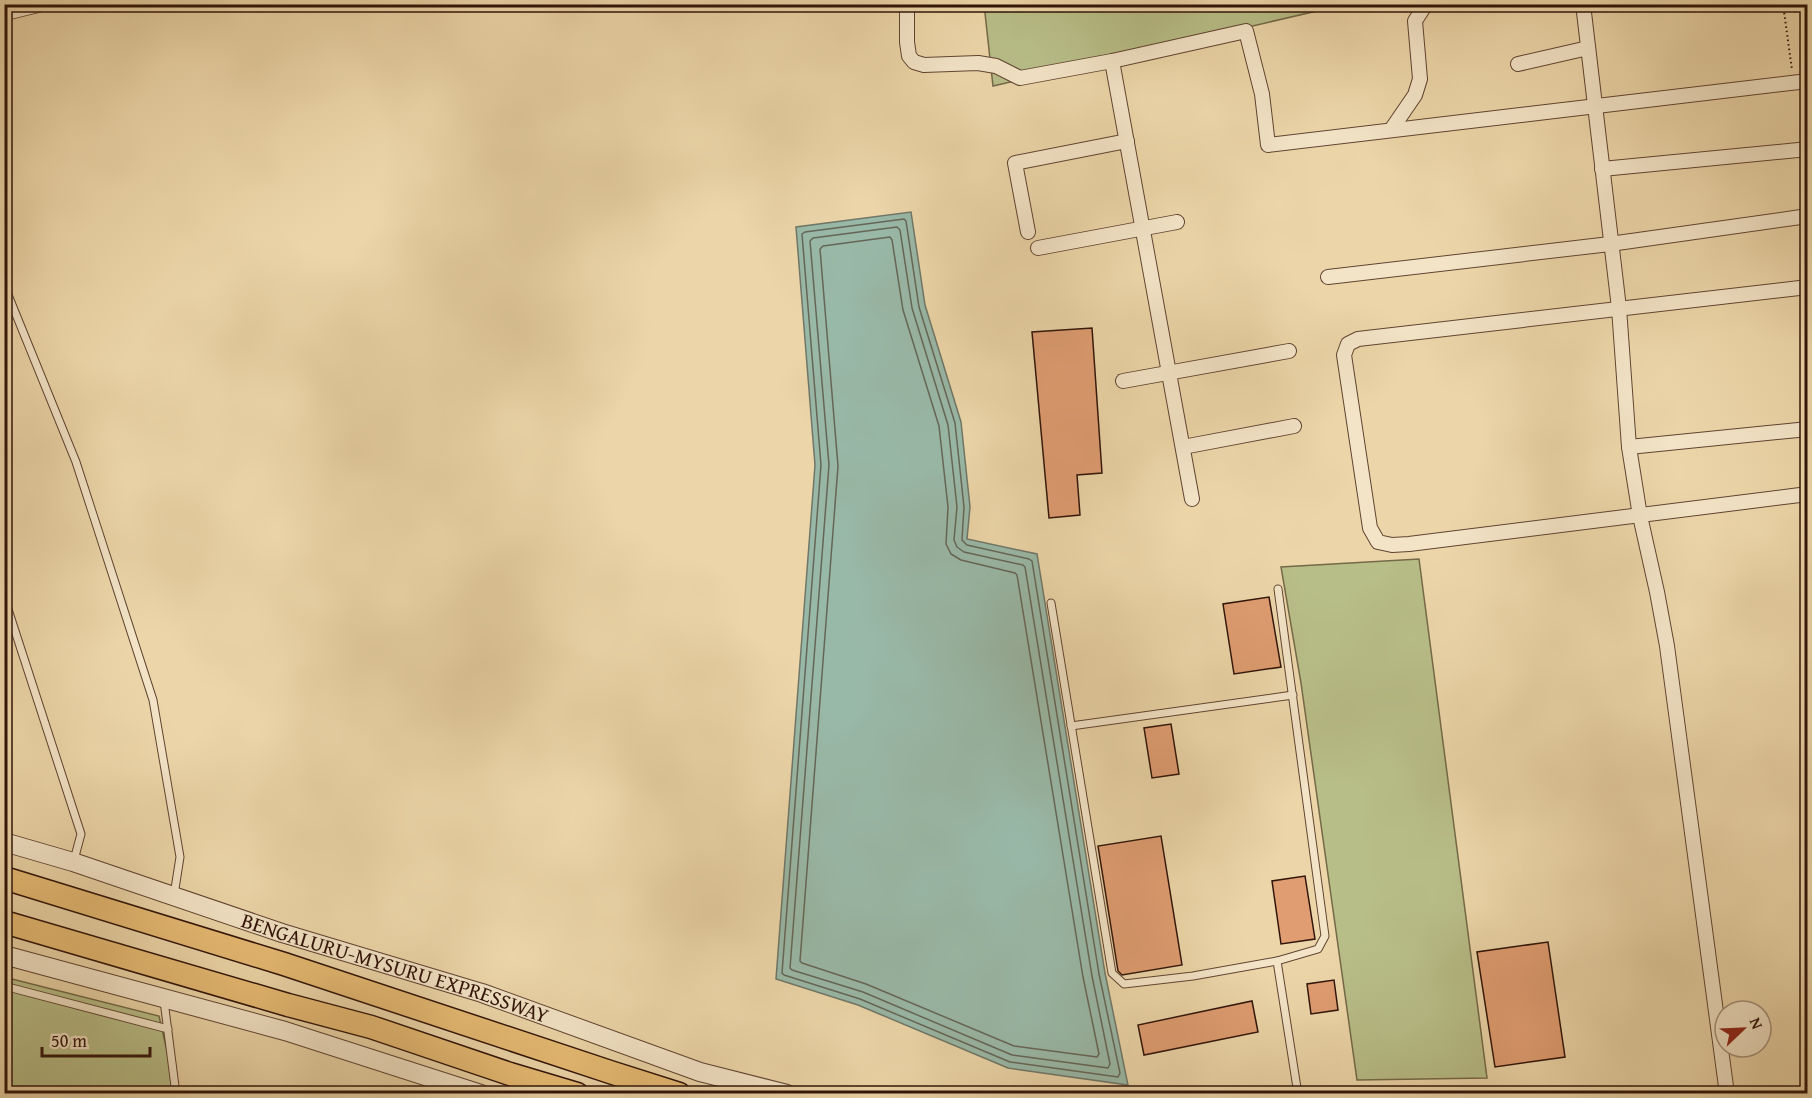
<svg xmlns="http://www.w3.org/2000/svg" width="1812" height="1098" font-family="'Gentium Book Plus',serif">
<rect width="100%" height="100%" fill="#ecd6a9"/>
<filter id="stains"><feTurbulence type="fractalNoise" baseFrequency=".00333" numOctaves="4"/><feColorMatrix values="0 0 0 0 .2 0 0 0 0 .09 0 0 0 0 .02 0 0 0 .5 -.17"/></filter>
<radialGradient id="worn" r=".72"><stop offset=".6" stop-color="#630" stop-opacity="0"/><stop offset="1" stop-color="#630" stop-opacity=".3"/></radialGradient>
<g fill="#b8be88" stroke="#746948" stroke-width="1.5">
<path d="M984,4L1343,5L993,86Z"/>
<path d="M1419,559L1487,1078L1357,1080L1301,683L1281,567Z"/>
<path d="M4,977L159,1016L173,1077L175,1093H5Z"/>
</g>
<path fill="#99b9a8" stroke="#6f7768" stroke-width="1.5" d="M911,212L925,305L961,422L970,507L967,539L1037,554L1105,973L1128,1085L1008,1068L858,1005L776,979L815,465L796,227Z"/>
<g fill="none" stroke-linecap="round" stroke-linejoin="round">
<g stroke="#656658" stroke-width="1.5">
<path d="M904,219L906,221L919,307L955,423L964,507L962,540L967,545L1029,559L1032,561L1099,974L1120,1073L1118,1077L1010,1062L860,999L784,975L782,973L821,465L802,234L805,232Z"/>
<path d="M897,227L900,230L912,308L948,425L957,507L954,540L957,547L964,552L1023,565L1025,567L1092,976L1110,1064L1108,1068L1012,1055L863,992L792,970L790,968L829,465L810,241L813,238Z"/>
<path d="M890,237L892,240L903,310L939,426L948,507L946,544L951,554L961,560L1015,573L1017,575L1083,977L1099,1054L1097,1057L1014,1046L866,984L802,963L800,961L838,466L820,249L823,246Z"/>
</g>
</g>
<g fill="#df9d71" stroke="#311409" stroke-width="1.5">
<path d="M1092,328L1102,473L1077,475L1080,515L1049,518L1032,332Z"/>
<path d="M1269,597L1281,667L1234,674L1223,604Z"/>
<path d="M1171,724L1179,774L1152,778L1144,728Z"/>
<path d="M1161,836L1182,965L1122,975L1118,971L1098,846Z"/>
<path d="M1305,876L1315,939L1281,944L1272,881Z"/>
<path d="M1548,942L1565,1057L1495,1067L1477,952Z"/>
<path d="M1334,980L1338,1010L1311,1014L1307,984Z"/>
<path d="M1252,1001L1258,1032L1144,1055L1138,1025Z"/>
</g>
<g fill="none" stroke-linecap="round" stroke-linejoin="round">
<g stroke="#604431" stroke-width="9">
<g id="service">
<path d="M4,17L57,4"/>
<path d="M4,285L76,462L153,700L180,857L174,895"/>
<path d="M4,597L81,834L74,860"/>
<path d="M1051,603L1112,973L1124,984L1193,976L1277,961L1298,1094"/>
<path d="M1071,726L1293,695"/>
<path d="M1277,961L1318,949L1325,936L1278,589"/>
<path d="M4,986L168,1029"/>
<path d="M164,1001L176,1094"/>
</g>
</g>
<g stroke="#604431" stroke-width="16">
<g id="minor">
<path d="M907,4V42L909,56L914,62L924,65L978,63L996,66L1020,78L1112,61L1246,31L1262,94L1268,145L1808,81"/>
<path d="M1583,4L1619,308L1629,447L1640,516L1657,592L1667,646L1727,1094"/>
<path d="M1112,61L1192,499"/>
<path d="M1518,64L1588,48"/>
<path d="M1391,130L1415,95L1420,79L1415,21L1426,4"/>
<path d="M1602,169L1808,149"/>
<path d="M1028,232L1015,163L1127,141"/>
<path d="M1038,248L1177,222"/>
<path d="M1328,277L1610,244L1808,216"/>
<path d="M1808,287L1358,339L1348,344L1344,355L1370,528L1378,542L1392,545L1409,544L1808,494"/>
<path d="M1123,381L1289,351"/>
<path d="M1183,447L1294,426"/>
<path d="M1629,447L1808,429"/>
</g>
</g>
<g stroke="#604431" stroke-width="20">
<g id="tertiary">
<path id="s1" d="M4,842L73,862L282,933L482,993L700,1072L787,1094"/>
<path d="M4,955L285,1031L481,1094"/>
</g>
</g>
<g stroke="#311409" stroke-width="25">
<g id="trunk">
<path d="M4,878L284,964L610,1072L679,1094"/>
<path d="M4,922L288,1005L371,1027L510,1074L577,1094"/>
</g>
</g>
<path stroke="#311409" stroke-width="2" stroke-dasharray="1.5 3" stroke-linecap="butt" d="M1783,4L1792,70"/>
<use href="#service" stroke="#f3e4c7" stroke-width="7"/>
<use href="#minor" stroke="#f3e4c7" stroke-width="14"/>
<use href="#tertiary" stroke="#f3e4c7" stroke-width="18"/>
<use href="#trunk" stroke="#e6bb74" stroke-width="22"/>
</g>
<g text-anchor="middle" stroke-width="4.5" stroke-linejoin="round" paint-order="stroke">
<g font-size="21" fill="#311409" stroke="#f3e4c7">
<text dy="7" stroke="none"><textPath href="#s1" startOffset="411">BENGALURU-MYSURU EXPRESSWAY</textPath></text>
</g>
</g>
<rect width="1812" height="1098" fill="none" stroke="#ecd6a9" stroke-width="24"/>
<rect x="6" y="6" width="1800" height="1086" fill="none" stroke="#311409" stroke-width="3"/>
<rect x="12" y="12" width="1788" height="1074" fill="none" stroke="#311409" stroke-width="1.5"/>
<g transform="translate(1743 1029) rotate(67)"><circle r="28" fill="#f3e4c7" stroke="#a5917b" stroke-width="1.5"/>
<path d="M0-4.5L10 22L0 15L-10 22Z" fill="#8f2418"/>
<text y="-9" font-size="16" font-weight="bold" text-anchor="middle" fill="#311409">N</text>
</g>
<path d="M42 1047v9h108v-9" fill="none" stroke="#311409" stroke-width="3"/>
<text x="51" y="1047" font-size="18" fill="#311409" stroke="#f3e4c7" stroke-width="4.5" paint-order="stroke">50 m</text>
<rect width="100%" height="100%" filter="url(#stains)"/>
<rect width="100%" height="100%" fill="url(#worn)"/>
</svg>
